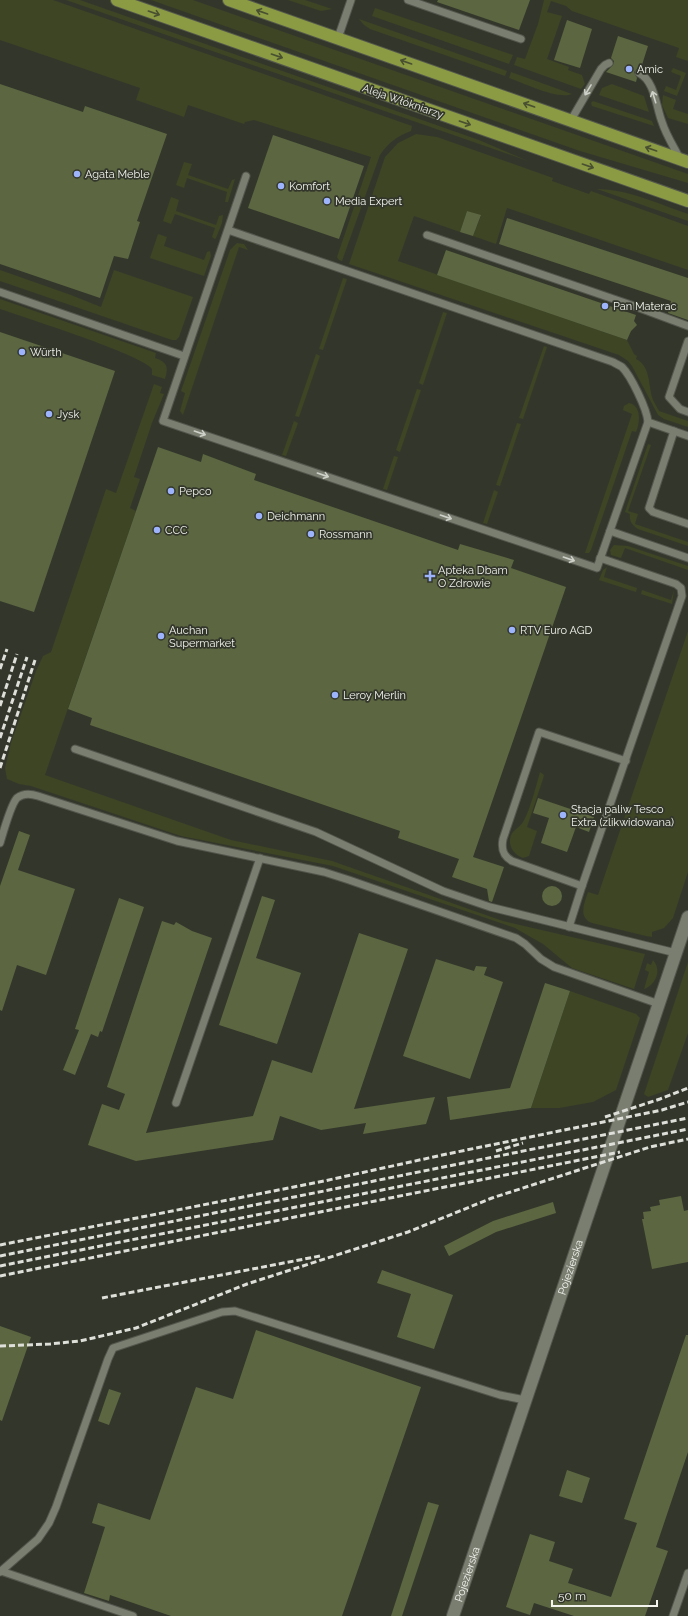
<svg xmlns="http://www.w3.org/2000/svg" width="688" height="1616" font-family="Raleway,sans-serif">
<rect width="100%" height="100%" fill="#33372b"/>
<g fill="#3d4525">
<path d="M0,0H53L412,126L411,131C397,136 388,143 380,155L342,261L339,260L337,257L371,157L254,120L245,122L244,124L188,105L184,117L136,100L140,88L0,40Z"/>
<path d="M66,0H80L479,140L528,161Z"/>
<path d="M151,0H193L688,174V183L580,151Z"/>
<path d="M288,0H305L332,9L321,11Z"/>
<path d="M544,0H688V61L676,57L679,48L572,11L566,6L551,1L547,12L562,16L547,59L569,67L568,70L582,75L585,84L581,89L514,65L517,57L525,59L538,24Z"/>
<path d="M375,8L513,55L509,64L372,16Z"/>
<path d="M359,19L507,71L505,76L370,29L364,25Z"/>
<path d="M673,68L686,73L677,96L664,91L666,86L676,90L681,76L671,72Z"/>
<path d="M511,72L572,94C557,100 524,83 509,78Z"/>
<path d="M612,84L644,96L649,112L599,95L602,88Z"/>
<path d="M663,95L676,100L673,109L688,114V124L668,118L662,105Z"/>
<path d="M593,101L652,121L654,126L592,106L591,103Z"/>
<path d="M416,134L437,137L553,178L552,181L589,194L591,191L688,226V270L507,208L496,244L473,236L481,216L467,211L460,232L414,216L398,261L627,340L634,354L637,356L636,359C651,366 648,386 653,400C655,404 657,407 659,411L688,421V427L664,419L658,415L632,366L628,361L619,355L349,264L385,157L398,143Z"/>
<path d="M184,162L192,164L188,175L228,189L232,180L235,179L228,202H225L227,192L187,178L184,188L176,185Z"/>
<path d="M597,189C627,189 659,204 688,214V221Z"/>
<path d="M171,197L179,200L176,211L216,225L219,216L223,215L222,223L216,238L215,239L212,237L215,228L175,214L171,224L163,221Z"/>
<path d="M158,234L167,237L164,246L204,260L207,252L210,251L211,256L204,276L150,258Z"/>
<path d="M237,243L244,244L248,250L239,247L183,415L180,411L185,393L181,391L230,250Z"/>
<path d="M0,270L71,295L101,307L114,270L193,297L179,337L176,340H172L0,281Z"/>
<path d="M343,278L347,279L323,350L319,349Z"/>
<path d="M0,299L156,353L155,358C167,362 169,367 165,379L152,375V369C143,355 23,317 0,309Z"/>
<path d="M443,312L447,313L423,385L419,383Z"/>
<path d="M544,346L547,347L523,419L519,418Z"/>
<path d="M316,354L320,356L299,417L295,416Z"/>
<path d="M154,384L162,387L160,393L164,394L152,423L134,477L140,479L130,508L136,511L45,775L231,840L332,861L503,921L645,954L634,989L572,968L543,944L515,928L333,866L181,836L31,786L19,784L7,779L5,768L11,743L36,671L43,656L51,652L106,489L116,493Z"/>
<path d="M417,389L421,390L400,452L396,450Z"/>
<path d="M629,403C642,406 640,423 636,432L632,431L591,550L589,553H585L632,414L623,410L624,406Z"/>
<path d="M294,421L298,423L286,456L282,455Z"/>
<path d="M517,423L521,424L500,486L496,485Z"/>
<path d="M648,444L651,445L628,511L638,514L635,524L688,542V546L638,529C632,525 629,521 630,514L625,512Z"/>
<path d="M394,456L398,457L387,490L383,489Z"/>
<path d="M494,490L498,492L487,524L483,523Z"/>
<path d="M614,545L628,546L688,566V570L625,548L621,558L611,555L610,550Z"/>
<path d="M607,567L604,577L637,588L636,592L599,580L603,570Z"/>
<path d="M642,590L671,600L674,590L672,604L641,594Z"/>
<path d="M688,631V872L673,918L664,928L652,932V937L646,936L592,923C578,917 584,904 588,892L598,895Z"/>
<path d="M540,772L544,775L543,779L527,827L537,831L529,856L523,858C515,855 509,848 510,839C511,830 519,829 523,822C530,811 536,786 540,772Z"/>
<path d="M653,960C662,970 656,985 644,989L649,972L645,970L647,963L651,965Z"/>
<path d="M688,962V1033L668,1090L648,1097L644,1094Z"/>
<path d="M570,991L636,1014L640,1018L616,1090L593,1102L559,1108H531Z"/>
</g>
<g fill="#5c6641">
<path d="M438,0H530L519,30L437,2Z"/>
<path d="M567,20L592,29L580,68L554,60Z"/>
<path d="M618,36L648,46L641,68L637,69L634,72L637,78L636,82L606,72L613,65L614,61L611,58Z"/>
<path d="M0,84L83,112L85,106L167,134L137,221L140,222L128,259L114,256L100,298L0,264Z"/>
<path d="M273,135L364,166L339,239L248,208Z"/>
<path d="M467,211L481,215L473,236L460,232Z"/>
<path d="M507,218L688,278V320L668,313L671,301L499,244Z"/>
<path d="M446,250L636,315L634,321L637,325L631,331L627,340L437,275Z"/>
<path d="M0,332L115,371L34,612L0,601Z"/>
<path d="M158,447L201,462L203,454L256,474L254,480L458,550L460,544L514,560L511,568L566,587L473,857L504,867L492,902L489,901L487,889L452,877L459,859L398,838L400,831L90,725L92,718L68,709Z"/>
<path d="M538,798L594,817L589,832L576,827L567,852L541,843L549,818L533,813Z"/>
<path d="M19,831L30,835L18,870L75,889L46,975L17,965L2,1011L0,1010V886Z"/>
<circle cx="552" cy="896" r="10"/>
<path d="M262,896L275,900L256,958L301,973L277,1044L219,1025Z"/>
<path d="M119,898L144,907L102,1032L100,1031L98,1037L91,1034L75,1075L63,1070L79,1030L75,1029Z"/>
<path d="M162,921L174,925L176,922L192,931L212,938L146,1133L253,1116L272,1060L312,1073L359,933L408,949L354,1109L435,1097L426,1124L363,1134L366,1123L321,1130L280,1116L273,1140L136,1161L88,1145L102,1104L119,1110L125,1094L107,1087Z"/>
<path d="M436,959L474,971L476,966L487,967L484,975L503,982L470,1079L403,1056Z"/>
<path d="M545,983L570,991L531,1108L450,1120L447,1097L510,1088Z"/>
<path d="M681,1196L684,1211L688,1210V1262L652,1269L642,1219H644L643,1212L651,1211L650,1207L660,1205L659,1200Z"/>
<path d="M553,1202L556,1213L496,1232L449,1256L444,1246L493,1221Z"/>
<path d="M382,1270L453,1295L434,1349L397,1337L411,1294L377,1283Z"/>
<path d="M0,1326L31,1337L2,1421L0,1420Z"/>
<path d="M256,1330L421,1387L342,1616H171L110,1595L109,1601L84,1593L105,1527L92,1523L98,1503L150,1520L196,1387L233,1399Z"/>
<path d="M686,1335H688V1452L656,1547L668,1551L645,1616H574L534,1603L530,1615L506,1607L530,1534L555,1542L549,1561L573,1569L568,1583L611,1597L637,1523L624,1519Z"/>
<path d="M109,1389L121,1393L109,1425L98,1421Z"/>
<path d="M567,1470L590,1478L582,1503L559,1496Z"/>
<path d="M428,1502L439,1505L402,1616H391Z"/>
</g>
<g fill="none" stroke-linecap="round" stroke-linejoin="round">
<g stroke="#53564c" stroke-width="9">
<g id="lane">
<path d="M408,0L521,39"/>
<path d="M338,38L351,0"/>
<path d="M639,73C655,81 656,107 662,122C666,135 674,147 680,159"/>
<path d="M571,120L601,69L605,65L609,63"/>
<path d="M228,230L613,362C616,364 619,365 622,367C631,376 647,409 648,422L597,568L163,421L246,176"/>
<path d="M427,235L634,306L688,326"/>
<path d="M0,292L184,356"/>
<path d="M688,341L669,397L680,409L688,412"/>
<path d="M648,422L688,436"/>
<path d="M674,431L649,508L653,512L688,524"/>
<path d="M610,531L688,558"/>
<path d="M75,749L316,832L443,891L490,907L676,953"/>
<path d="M0,843C3,833 11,804 17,798C23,793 32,794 38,796L177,841L324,872L349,880L516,938L525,944L541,959L554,967L659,1004"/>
<path d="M582,886L512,861C503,856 501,849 503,839L539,732L626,761"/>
<path d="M569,927L582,886L682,596L681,588L676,584L600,558"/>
<path d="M176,1103L260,858"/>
<path d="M1,1571L133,1616"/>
<path d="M0,1572L38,1539L49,1523L56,1507L108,1359L113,1348L222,1312L235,1311L500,1395L525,1400"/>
<path d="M673,1616L688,1573"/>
</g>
</g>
<g stroke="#53564c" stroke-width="14">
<g id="secondary">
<path id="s1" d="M453,1616L688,917"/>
</g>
</g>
<g stroke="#53564c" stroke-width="14">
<g id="primary">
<path d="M117,0L688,201"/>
<path d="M229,0L688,162"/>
</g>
</g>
<use href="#lane" stroke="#7a7e71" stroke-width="7"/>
<use href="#secondary" stroke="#7a7e71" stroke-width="12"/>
<use href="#primary" stroke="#8a9b43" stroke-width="12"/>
<g stroke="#dddfd8" stroke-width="3" stroke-dasharray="6 3" stroke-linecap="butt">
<path d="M0,669L7,649"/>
<path d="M0,706L17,654"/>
<path d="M0,738L27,657"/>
<path d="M0,768L35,660"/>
<path d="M605,1117L660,1099L688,1088"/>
<path d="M496,1151L523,1143"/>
<path d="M0,1245L324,1181L447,1154L662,1110L688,1102"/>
<path d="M0,1256L688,1118"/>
<path d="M0,1266L688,1129"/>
<path d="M0,1276L620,1152"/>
<path d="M102,1298L320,1256"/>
<path d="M0,1346L50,1344L80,1341L136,1328L247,1284L408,1232L492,1198L650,1147L688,1139"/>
</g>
</g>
<defs><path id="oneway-shaft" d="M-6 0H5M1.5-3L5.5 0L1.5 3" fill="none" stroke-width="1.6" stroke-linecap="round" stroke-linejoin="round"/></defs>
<g stroke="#495031">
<use href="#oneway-shaft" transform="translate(262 12) rotate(-161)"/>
<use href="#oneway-shaft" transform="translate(154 13) rotate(19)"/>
<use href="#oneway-shaft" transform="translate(277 56) rotate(19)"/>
<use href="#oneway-shaft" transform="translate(406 62) rotate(-161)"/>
<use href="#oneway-shaft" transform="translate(529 105) rotate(-161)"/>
<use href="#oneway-shaft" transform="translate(465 123) rotate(19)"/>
<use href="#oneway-shaft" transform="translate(651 149) rotate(-161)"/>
<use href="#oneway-shaft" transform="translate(588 166) rotate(19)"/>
</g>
<g stroke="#ced1c8">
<use href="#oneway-shaft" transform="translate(588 90) rotate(121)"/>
<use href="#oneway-shaft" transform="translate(654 97) rotate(-107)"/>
<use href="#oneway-shaft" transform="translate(200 433) rotate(19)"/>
<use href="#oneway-shaft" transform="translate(323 475) rotate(19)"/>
<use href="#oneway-shaft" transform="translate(446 517) rotate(19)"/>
<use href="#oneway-shaft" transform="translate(569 559) rotate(19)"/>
</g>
<g fill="#9db4fd" stroke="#33372b" stroke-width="1.5">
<circle cx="629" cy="69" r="4"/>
<circle cx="77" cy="174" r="4"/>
<circle cx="281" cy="186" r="4"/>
<circle cx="327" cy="201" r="4"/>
<circle cx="605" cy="306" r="4"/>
<circle cx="22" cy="352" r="4"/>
<circle cx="49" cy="414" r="4"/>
<circle cx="171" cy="491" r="4"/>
<circle cx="259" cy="516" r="4"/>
<circle cx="157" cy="530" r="4"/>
<circle cx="311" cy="534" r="4"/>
<path d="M428 570h4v4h4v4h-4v4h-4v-4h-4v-4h4z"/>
<circle cx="512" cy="630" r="4"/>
<circle cx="161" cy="636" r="4"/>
<circle cx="335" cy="695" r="4"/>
<circle cx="563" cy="815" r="4"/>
</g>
<g text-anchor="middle" stroke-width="3.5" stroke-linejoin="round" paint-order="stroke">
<g font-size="11" fill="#f2f4ed" stroke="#33372b" text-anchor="start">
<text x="637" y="73">Amic</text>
<text x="85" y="178">Agata Meble</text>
<text x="289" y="190">Komfort</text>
<text x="335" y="205">Media Expert</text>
<text x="613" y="310">Pan Materac</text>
<text x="30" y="356">Würth</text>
<text x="57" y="418">Jysk</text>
<text x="179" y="495">Pepco</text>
<text x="267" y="520">Deichmann</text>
<text x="165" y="534">CCC</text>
<text x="319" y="538">Rossmann</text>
<text x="438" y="574">Apteka Dbam<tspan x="438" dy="13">O Zdrowie</tspan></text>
<text x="169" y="634">Auchan<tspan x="169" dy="13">Supermarket</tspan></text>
<text x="520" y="634">RTV Euro AGD</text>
<text x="343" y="699">Leroy Merlin</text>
<text x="571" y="813">Stacja paliw Tesco<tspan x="571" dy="13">Extra (zlikwidowana)</tspan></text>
</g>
<g font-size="11" fill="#f2f4ed" stroke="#33372b">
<text transform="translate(403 101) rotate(19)" y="4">Aleja Włókniarzy</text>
<text dy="4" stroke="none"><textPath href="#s1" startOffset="368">Pojezierska</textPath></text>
<text dy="4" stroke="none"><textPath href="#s1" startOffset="44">Pojezierska</textPath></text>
</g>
</g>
<path d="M552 1600v6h105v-6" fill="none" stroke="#f2f4ed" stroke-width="2"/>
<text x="558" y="1600" font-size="12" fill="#f2f4ed" stroke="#33372b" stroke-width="3" paint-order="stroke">50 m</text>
</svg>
